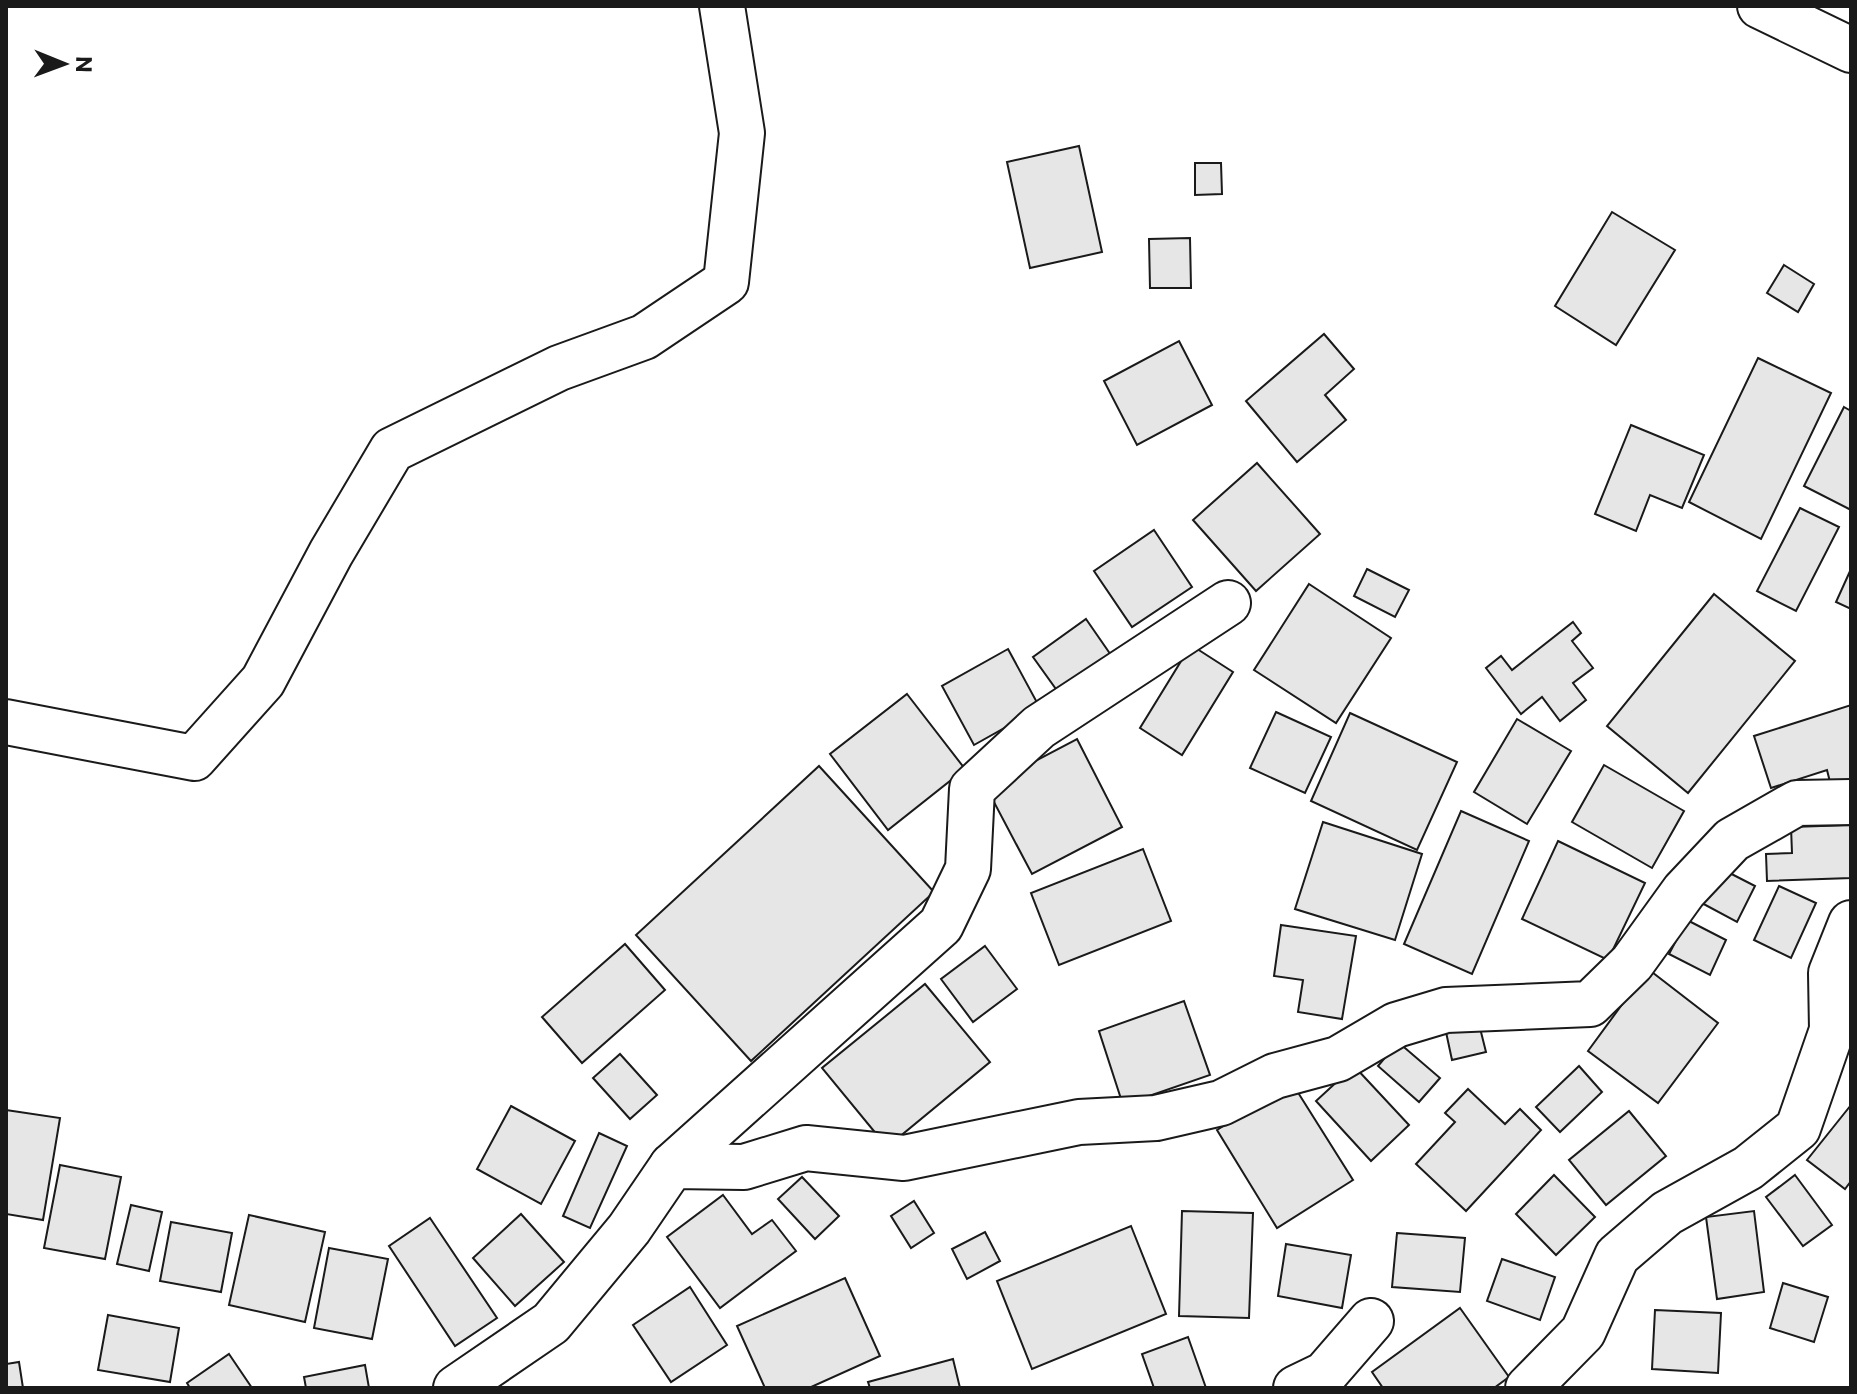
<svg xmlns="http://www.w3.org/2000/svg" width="1857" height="1394" font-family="Commissioner,sans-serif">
<rect width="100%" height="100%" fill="#fff"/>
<g fill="#e6e6e6" stroke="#1a1a1a" stroke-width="2">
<path d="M1079,146L1102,252L1030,268L1007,162Z"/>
<path d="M1195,163H1221L1222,194L1195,195Z"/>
<path d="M1612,212L1675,250L1616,345L1555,306Z"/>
<path d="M1190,238L1191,288H1150L1149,239Z"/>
<path d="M1784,265L1814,284L1798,312L1767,293Z"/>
<path d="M1324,334L1354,369L1325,395L1346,420L1297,462L1246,401Z"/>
<path d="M1179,341L1212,405L1137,445L1104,381Z"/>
<path d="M1758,358L1831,393L1761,539L1689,502Z"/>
<path d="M1844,407L1851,411V510L1804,486Z"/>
<path d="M1631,425L1704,455L1682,508L1650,495L1636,531L1595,514Z"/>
<path d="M1257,463L1320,534L1256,591L1193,520Z"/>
<path d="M1800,508L1839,527L1796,611L1757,591Z"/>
<path d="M1154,530L1192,587L1132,627L1094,571Z"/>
<path d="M1367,569L1409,590L1395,617L1354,596Z"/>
<path d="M1851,569V609L1836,602Z"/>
<path d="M1309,584L1391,638L1336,723L1254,670Z"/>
<path d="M1714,594L1795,661L1688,793L1607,726Z"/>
<path d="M1086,619L1113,658L1061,696L1033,657Z"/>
<path d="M1573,622L1581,633L1572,641L1593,668L1573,683L1586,700L1560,721L1542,697L1521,714L1486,668L1501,656L1512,670Z"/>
<path d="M1191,645L1233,672L1182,755L1140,728Z"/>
<path d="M1008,649L1040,708L974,745L942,686Z"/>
<path d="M907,694L965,769L888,830L830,754Z"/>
<path d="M1851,705V784L1832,790L1827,770L1771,788L1754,736Z"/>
<path d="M1276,712L1331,737L1305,793L1250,768Z"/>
<path d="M1350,713L1457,762L1417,850L1311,801Z"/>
<path d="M1517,719L1571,751L1527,824L1474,792Z"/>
<path d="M1077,739L1122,827L1032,874L986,787Z"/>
<path d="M1604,765L1684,811L1652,868L1572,822Z"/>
<path d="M819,766L934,892L751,1061L636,935Z"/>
<path d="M1461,811L1529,841L1472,974L1404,944Z"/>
<path d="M1323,822L1422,854L1395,940L1295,909Z"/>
<path d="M1851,825V878L1767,881L1766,854L1792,853L1791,827Z"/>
<path d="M1558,841L1645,883L1608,960L1522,919Z"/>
<path d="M1143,849L1171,921L1059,965L1031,893Z"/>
<path d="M1716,866L1755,886L1737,922L1698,901Z"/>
<path d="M1779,886L1816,903L1791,958L1754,940Z"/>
<path d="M1687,920L1726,940L1710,975L1669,954Z"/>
<path d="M1281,925L1356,936L1342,1019L1298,1012L1303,980L1274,976Z"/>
<path d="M625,944L665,990L582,1063L542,1017Z"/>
<path d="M985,946L1017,989L973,1022L941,979Z"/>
<path d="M1648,969L1718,1023L1658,1103L1588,1051Z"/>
<path d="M925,984L990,1062L887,1147L822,1068Z"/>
<path d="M1184,1001L1210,1075L1123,1105L1099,1031Z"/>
<path d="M1479,1024L1486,1052L1452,1060L1446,1032Z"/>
<path d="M1398,1042L1440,1078L1419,1102L1378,1066Z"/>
<path d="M620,1054L657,1095L630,1119L593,1078Z"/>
<path d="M1354,1066L1409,1125L1371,1161L1316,1101Z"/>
<path d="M1579,1066L1602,1092L1560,1132L1536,1107Z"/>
<path d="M1292,1083L1353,1180L1277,1228L1217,1130Z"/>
<path d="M1468,1089L1505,1124L1520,1109L1541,1130L1466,1211L1416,1164L1455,1122L1445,1113Z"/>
<path d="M1851,1105V1181L1845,1189L1807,1160Z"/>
<path d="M511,1106L575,1141L541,1204L477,1169Z"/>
<path d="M6,1110L60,1118L43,1220L6,1214Z"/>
<path d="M1629,1111L1666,1156L1606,1205L1569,1160Z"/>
<path d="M599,1133L627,1146L590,1228L563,1216Z"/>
<path d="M60,1165L121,1177L105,1259L44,1248Z"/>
<path d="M1554,1175L1595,1217L1556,1255L1516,1214Z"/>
<path d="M1795,1175L1832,1225L1803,1246L1766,1197Z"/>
<path d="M802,1177L839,1216L815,1239L778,1199Z"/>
<path d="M723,1195L752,1234L772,1220L796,1251L720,1308L667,1237Z"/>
<path d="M914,1201L934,1233L911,1248L891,1216Z"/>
<path d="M131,1205L162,1212L149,1271L117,1264Z"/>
<path d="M1182,1211L1253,1213L1249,1318L1179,1316Z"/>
<path d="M1754,1211L1764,1292L1717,1299L1706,1217Z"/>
<path d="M521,1214L564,1262L515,1306L473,1258Z"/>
<path d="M249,1215L325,1232L305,1322L229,1305Z"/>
<path d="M430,1218L497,1318L455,1346L389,1246Z"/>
<path d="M171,1222L232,1233L221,1292L160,1281Z"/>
<path d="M1131,1226L1166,1314L1032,1369L997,1281Z"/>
<path d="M985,1232L1000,1261L967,1279L952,1249Z"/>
<path d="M1397,1233L1465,1238L1460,1292L1392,1287Z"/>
<path d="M1286,1244L1351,1255L1342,1308L1278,1296Z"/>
<path d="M329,1248L388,1259L372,1339L314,1328Z"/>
<path d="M1502,1259L1555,1277L1540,1320L1487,1301Z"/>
<path d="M845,1278L880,1356L809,1388H765L737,1326Z"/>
<path d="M1783,1283L1828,1297L1814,1342L1770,1328Z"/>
<path d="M690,1287L727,1345L671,1382L633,1325Z"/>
<path d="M1460,1308L1509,1377L1494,1388H1383L1372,1372Z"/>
<path d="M1655,1310L1721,1313L1718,1373L1652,1369Z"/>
<path d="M108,1315L179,1328L170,1382L98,1370Z"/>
<path d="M1188,1337L1206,1388H1154L1142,1354Z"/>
<path d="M229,1354L252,1388H190L187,1383Z"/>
<path d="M953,1359L960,1388H870L868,1382Z"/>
<path d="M19,1362L23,1388H6V1364Z"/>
<path d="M365,1365L369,1388H306L304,1377Z"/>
</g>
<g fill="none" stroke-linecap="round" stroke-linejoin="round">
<g stroke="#1a1a1a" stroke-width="48">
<g id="minor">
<path d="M672,1166L941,925L968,869L972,789L1039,727L1228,603"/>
<path d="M456,1388L551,1323L629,1229L672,1166L744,1167L806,1148L904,1158L1079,1122L1156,1118L1221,1103L1275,1076L1338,1059L1396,1025L1446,1010L1590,1004L1632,963L1684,891L1732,840L1797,803L1851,802"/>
<path d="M1296,1388L1325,1374L1371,1321"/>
</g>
</g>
<g stroke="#1a1a1a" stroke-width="48">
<g id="secondary">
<path d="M1760,6L1851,50"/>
<path d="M6,722L194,758L263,681L331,553L392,450L559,368L644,337L726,282L742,133L722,6"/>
<path d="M1528,1388L1583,1332L1617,1256L1667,1213L1748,1168L1798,1128L1832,1030L1831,973L1851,923"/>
</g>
</g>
<use href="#minor" stroke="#fff" stroke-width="44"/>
<use href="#secondary" stroke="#fff" stroke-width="44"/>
</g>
<rect width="1857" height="1394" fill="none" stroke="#1a1a1a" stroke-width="16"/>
<g transform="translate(64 64) rotate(91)" stroke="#ffffff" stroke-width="6" paint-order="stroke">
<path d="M0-6L14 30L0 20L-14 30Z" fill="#1a1a1a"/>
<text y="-12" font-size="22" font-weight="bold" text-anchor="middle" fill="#1a1a1a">N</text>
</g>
</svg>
